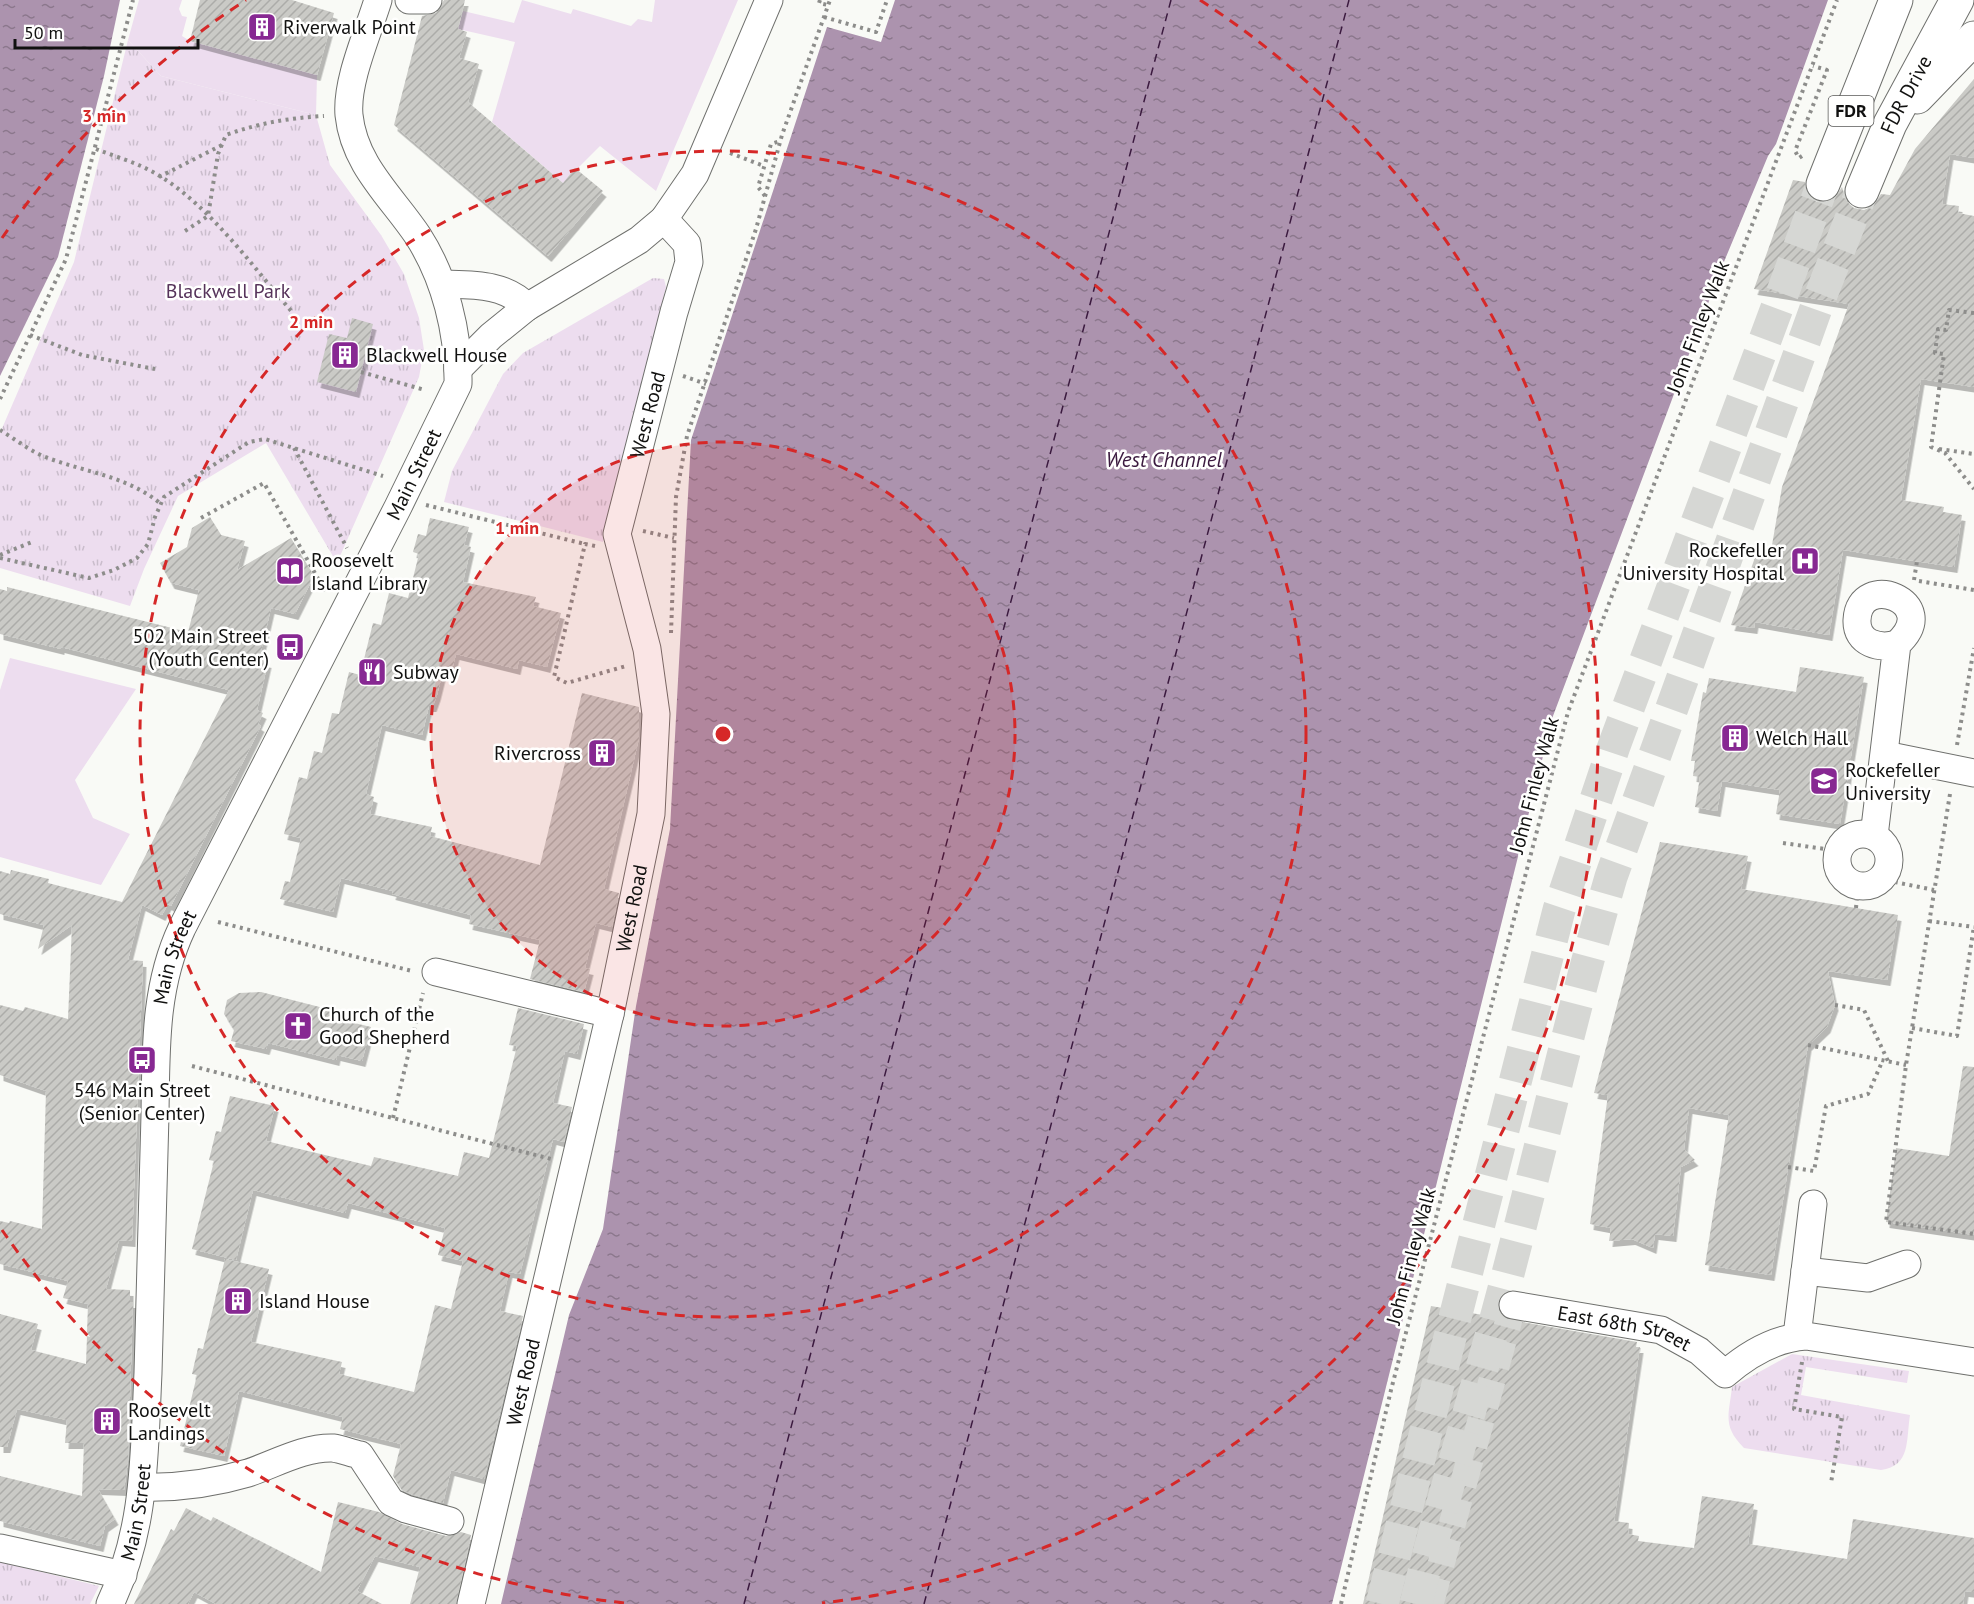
<svg xmlns="http://www.w3.org/2000/svg" width="1974" height="1604" font-family="'PT Sans',sans-serif">
<defs>
<pattern id="park-tufts" width="24" height="20" patternUnits="userSpaceOnUse" patternTransform="scale(1.5)"><rect width="24" height="20" fill="#edddef"/><path d="M3 7l-1-3M5 7V3M7 7l1-3M15 17l-1-3M17 17v-4M19 17l1-3" fill="none" stroke="#cabdcc"/></pattern>
<pattern id="water-ripples" width="26" height="14" patternUnits="userSpaceOnUse" patternTransform="scale(1.5)"><rect width="26" height="14" fill="#ac93ae"/><path d="M2 4q2-2 4 0t4 0M15 11q2-2 4 0t4 0" fill="none" stroke="#8b778c"/></pattern>
<pattern id="building-hatch" width="6" height="6" patternUnits="userSpaceOnUse" patternTransform="scale(1.5)"><rect width="6" height="6" fill="#cacac6"/><path d="M-1 1l2-2M0 6l6-6M5 7l2-2" fill="none" stroke="#acaca9"/></pattern>
<filter id="shadow"><feDropShadow dx="3.5" dy="6" stdDeviation="0" flood-color="#0004"/></filter>
</defs>
<rect width="100%" height="100%" fill="#f9faf6"/>
<g fill="#edddef">
<path d="M139,0H182L179,9L182,16L187,17L182,36L190,41L317,75L316,115L161,76L128,40Z"/>
<path d="M522,0L571,14L573,9L631,26L638,19L652,22L655,0H738L656,191L600,146L563,183L492,122L515,42L458,29L463,11L514,23Z"/>
<path d="M10,658L136,689L75,780L93,818L130,834L101,885L0,857V690Z"/>
</g>
<g fill="url(#park-tufts)">
<path d="M128,40L161,76L316,115L330,165L381,235L404,274L419,318L424,350L419,377L337,563L266,443L178,496L144,569L130,606L0,568V433L74,262Z"/>
<path d="M653,278L664,279L666,287L603,542L444,502L452,471L503,374L523,353Z"/>
<path d="M1792,1354L1909,1371L1907,1383L1806,1367L1801,1395L1910,1415C1906,1440 1911,1466 1881,1470L1744,1448C1722,1426 1729,1415 1732,1387Z"/>
<path d="M0,1562L99,1586L90,1604H0Z"/>
</g>
<g fill="url(#water-ripples)">
<path d="M0,0H120L104,76L58,257L0,376Z"/>
<path d="M895,0H1828L1776,144L1768,156L1721,269L1553,716L1332,1604H501L569,1315L603,1229L636,1006L670,829L691,440L827,27L881,42Z"/>
</g>
<g fill="none" stroke-linecap="round" stroke-linejoin="round">
<g stroke="#3b1a3f" stroke-width="1.5" stroke-dasharray="8 6" stroke-linecap="butt">
<path d="M744,1604L1171,0"/>
<path d="M924,1604L1349,0"/>
</g>
</g>
<g fill="url(#building-hatch)" filter="url(#shadow)">
<path d="M200,0H292L334,13L317,75L190,41Z"/>
<path d="M444,0H465L458,29L467,32L459,58L479,64L468,102L563,183L575,168L603,191L548,256L394,125L422,16L436,13Z"/>
<path d="M1974,79V158L1950,154L1942,204L1959,206L1958,213L1974,216V387L1921,379L1901,500L1944,507L1943,512L1962,515L1954,567L1843,550L1829,635L1755,622L1754,628L1731,625L1758,549L1771,551L1782,487L1849,304L1754,289L1793,180L1805,182L1808,195L1817,202H1826L1834,199L1842,187L1847,202L1854,208L1864,210L1873,206L1881,194L1890,195L1915,149Z"/>
<path d="M352,318L373,324L356,392L317,382L329,334L347,338Z"/>
<path d="M210,517L221,535L245,541L237,570L291,538L314,576L295,614L271,608L259,660L268,662L257,710L263,713L258,724L261,726L171,906L168,904L162,915L142,905L128,960L143,961L132,1241L119,1240L106,1289L130,1290V1302H133L128,1461L124,1490L98,1489L115,1519L105,1526L100,1546L0,1521V1476L82,1496L84,1443H65L67,1420L17,1409L7,1447H0V1314L38,1324L31,1350L86,1364L87,1336L90,1337L87,1332L88,1304L63,1298L68,1281L0,1264V1221L9,1223L10,1221L42,1229L46,1091L0,1075V1005L23,1011L25,1007L68,1019L72,925L38,949L44,925L0,914V871L10,874L11,870L49,879L48,883L122,902L229,690L61,647V649L0,634V589L7,591V587L188,632L199,590L171,583L160,563L187,547L192,528Z"/>
<path d="M430,518L469,527L464,545L471,547L463,582L536,597L533,606L561,613L547,667L519,660L517,669L456,654L452,670L444,667L437,695L433,706H429L422,735L382,725L366,794L374,797L370,814L432,827L430,836L540,865L582,693L639,707V738L604,889L619,893L612,927L596,923L585,968L590,969L584,992L530,979L540,940L469,924L471,915L392,894L393,891L341,878L333,912L280,899L285,881L290,882L301,838L284,834L299,777L307,779L314,751L322,753L332,713L339,714L349,672L360,675L373,623L381,625L389,593L408,598L419,554L413,552L418,534L426,536Z"/>
<path d="M1800,667L1864,677L1840,824L1776,814L1780,790L1722,781L1717,811L1695,807L1700,777L1693,776L1695,761H1691L1703,692L1706,693L1709,678L1796,692Z"/>
<path d="M1660,842L1748,856L1741,889L1898,915L1887,980L1828,971L1835,1005L1827,1027L1808,1045L1771,1275L1705,1265L1729,1115L1689,1108L1684,1149L1695,1160L1681,1167L1673,1236L1655,1234L1653,1248L1632,1239L1609,1241L1611,1228L1590,1224L1608,1095L1594,1093Z"/>
<path d="M261,992L347,1014L346,1021L371,1027L362,1061L337,1055L336,1060L268,1043L266,1049L231,1041L234,1030L224,1014L227,1000L239,993Z"/>
<path d="M518,1008L584,1024L577,1054L565,1051L553,1103L572,1107L564,1142L553,1139L520,1274L509,1272L500,1311L523,1316L484,1479L451,1470L443,1503L411,1494L402,1490L393,1476L401,1444L340,1429L343,1417L239,1391L224,1456L180,1446L197,1375L192,1374L198,1348L203,1349L225,1259L269,1269L251,1342L342,1362L339,1374L414,1392L435,1305L451,1309L463,1261L438,1255L445,1228L348,1203L345,1213L253,1190L236,1260L192,1249L214,1161L209,1160L216,1131L221,1132L230,1096L275,1106L266,1141L371,1166L374,1157L458,1176L464,1152L489,1158L517,1046L509,1045Z"/>
<path d="M1963,1066L1974,1067V1235L1886,1222L1896,1148L1949,1156Z"/>
<path d="M1431,1306L1637,1342L1636,1347H1640L1614,1521L1629,1523L1628,1534L1639,1536L1638,1541L1694,1548L1702,1496L1754,1504L1748,1544L1847,1559L1853,1519L1974,1538V1592L1965,1591L1963,1604H1363Z"/>
<path d="M338,1502L379,1512L402,1524L446,1536L461,1532L471,1535L456,1604H410L420,1567L375,1556L357,1591L382,1604H216L194,1592L188,1604H134L171,1529L174,1531L186,1508L211,1521L213,1517L321,1572Z"/>
</g>
<g fill="none" stroke-linecap="round" stroke-linejoin="round">
<path stroke="#d6d7d4" stroke-width="27" stroke-dasharray="27 14" stroke-linecap="butt" d="M1430,1604L1513,1305"/>
<g stroke="#d6d7d4" stroke-width="33" stroke-dasharray="33 16" stroke-linecap="butt">
<path d="M1382,1604L1559,910L1614,746L1823,184"/>
<path d="M1416,1604C1442,1497 1477,1392 1505,1285C1541,1149 1572,1012 1611,877L1819,300L1862,191"/>
</g>
<g stroke="#6f706d" stroke-width="29">
<g id="minor">
<path d="M409,0H428"/>
<path d="M442,284C472,285 505,283 527,307"/>
<path d="M458,369L491,336L527,307L639,240L664,219L695,174L769,0"/>
<path d="M1885,755L1974,773"/>
<circle cx="1863" cy="860" r="26"/>
<path d="M1874,836L1897,644C1944,602 1859,570 1857,620C1856,644 1880,649 1897,644"/>
<path d="M436,972L610,1014"/>
<path d="M1805,1271L1813,1204"/>
<path id="s1" d="M1513,1305L1661,1330L1699,1351L1725,1374C1748,1354 1775,1338 1806,1336L1974,1362"/>
<path d="M1797,1336L1805,1271L1868,1278L1907,1264"/>
<path d="M142,1487C178,1488 214,1483 248,1473C275,1464 304,1447 333,1448C341,1449 351,1453 360,1455L391,1502L406,1509L450,1521"/>
<path d="M0,1548L123,1575"/>
<path id="s2" d="M110,1604C146,1529 144,1455 148,1373C151,1287 153,1201 155,1115C156,1051 154,987 182,928L398,507L458,384C459,333 445,278 418,236C392,197 354,165 349,115C346,81 368,33 378,0"/>
<path id="s3" d="M471,1604L610,1014L651,814L656,714L647,649L617,534L674,312L689,262L687,244L664,219"/>
</g>
</g>
<g stroke="#6f706d" stroke-width="35">
<g id="highway">
<path d="M1917,97L1974,38"/>
<path d="M1823,184L1896,0"/>
<path id="s4" d="M1862,191L1890,124L1957,0"/>
</g>
</g>
<g stroke="#8d8d8b" stroke-width="4" stroke-dasharray="3 4.5" stroke-linecap="butt">
<path d="M820,0L819,3L828,5"/>
<path d="M824,17L876,32L887,0"/>
<path d="M96,149C111,155 128,160 143,167C203,195 250,264 293,313"/>
<path d="M730,153L764,166"/>
<path d="M1802,156L1799,158L1795,151L1827,70L1813,66"/>
<path d="M159,177L222,145"/>
<path d="M765,196L758,187L771,144L780,141"/>
<path d="M185,231L208,216L218,154L226,135C259,123 289,118 324,116"/>
<path d="M1974,313L1949,310L1946,330L1938,329L1935,353L1944,354L1931,447L1945,453L1974,489"/>
<path d="M30,335L82,355L155,369"/>
<path d="M361,372L425,390"/>
<path d="M683,376L706,384"/>
<path d="M0,399L66,259L133,0"/>
<path d="M0,430C15,439 31,452 48,458C88,473 127,476 161,504"/>
<path d="M294,448L347,548"/>
<path d="M1939,449L1974,454"/>
<path d="M426,505L585,544"/>
<path d="M201,518L264,483L325,591"/>
<path d="M643,531L674,538"/>
<path d="M595,546L585,544L554,677L567,683L626,666"/>
<path d="M0,555L32,542"/>
<path d="M0,558L89,578L114,570L137,558L148,544L155,517L164,497L249,442L265,439L383,476"/>
<path d="M1914,580L1917,561"/>
<path d="M1919,581L1974,590"/>
<path d="M671,633L676,497L687,436L756,229L782,135L830,0"/>
<path d="M1957,745L1974,648"/>
<path d="M1950,794L1906,1065L1886,1222L1974,1234"/>
<path d="M1783,843L1839,851"/>
<path d="M1880,879L1934,890"/>
<path d="M1856,908L1858,886"/>
<path d="M1929,921L1974,927"/>
<path d="M218,922L412,971"/>
<path d="M1835,1005L1864,1010L1888,1061"/>
<path d="M1912,1028L1957,1036L1974,926"/>
<path d="M1808,1045L1906,1065"/>
<path d="M192,1066L551,1159"/>
<path d="M393,1118L423,993"/>
<path d="M1788,1167L1814,1171L1826,1106L1868,1094L1882,1062"/>
<path d="M1802,1362L1794,1409L1842,1417L1831,1483"/>
<path d="M1341,1604L1391,1390L1568,712L1837,0"/>
</g>
<use href="#minor" stroke="#fff" stroke-width="27"/>
<use href="#highway" stroke="#fff" stroke-width="33"/>
</g>
<circle cx="723" cy="734" r="292" fill="#d62828" fill-opacity=".12"/>
<g fill="none" stroke="#d62828" stroke-width="3" stroke-dasharray="10 8">
<circle cx="723" cy="734" r="292"/>
<circle cx="723" cy="734" r="583"/>
<path d="M624 1603A875 875 0 0 1 2 1230M2 238A875 875 0 0 1 246 0M1200 0A875 875 0 0 1 822 1603"/>
</g>
<defs>
<g id="building-square" transform="scale(1.5)"><rect x="-9" y="-9" width="18" height="18" rx="4" fill="#872892" stroke="#fffffe"/><path d="M-4-6H4V6H1V3H-1V6H-4ZM-2.5-4.3h1.7v1.8h-1.7ZM.8-4.3h1.7v1.8H.8ZM-2.5-1h1.7V.8h-1.7ZM.8-1h1.7V.8H.8Z" fill="#fff"/></g>
<g id="hospital-square" transform="scale(1.5)"><rect x="-9" y="-9" width="18" height="18" rx="4" fill="#872892" stroke="#fffffe"/><path d="M-5-5h3v3.5h4V-5h3V5h-3V1.5h-4V5h-3Z" fill="#fff"/></g>
<g id="library-square" transform="scale(1.5)"><rect x="-9" y="-9" width="18" height="18" rx="4" fill="#872892" stroke="#fffffe"/><path d="M-6-4Q-3-5.5-.7-3.5V5Q-3 3-6 4ZM6-4Q3-5.5 .7-3.5V5Q3 3 6 4Z" fill="#fff"/></g>
<g id="bus-square" transform="scale(1.5)"><rect x="-9" y="-9" width="18" height="18" rx="4" fill="#872892" stroke="#fffffe"/><path d="M-5-6H5V4H4V6H2V4H-2V6H-4V4H-5ZM-3.5-4V0h7V-4ZM-3.5 1.2v1.5H-2V1.2ZM2 1.2v1.5H3.5V1.2Z" fill="#fff"/></g>
<g id="restaurant-square" transform="scale(1.5)"><rect x="-9" y="-9" width="18" height="18" rx="4" fill="#872892" stroke="#fffffe"/><path d="M-5-6h1v4h1v-4h1v4h1v-4h1v5L-1.5 .5V6h-2V.5L-5-1ZM5-6V6H3V1.5H1.5Q1.5-4 5-6Z" fill="#fff"/></g>
<g id="university-square" transform="scale(1.5)"><rect x="-9" y="-9" width="18" height="18" rx="4" fill="#872892" stroke="#fffffe"/><path d="M0-5L7-2L0 1L-7-2ZM-4 1L0 2.5L4 1V4Q0 6-4 4Z" fill="#fff"/></g>
<g id="church-square" transform="scale(1.5)"><rect x="-9" y="-9" width="18" height="18" rx="4" fill="#872892" stroke="#fffffe"/><path d="M-1.2-6h2.4v3.5h3.3v2.4h-3.3V6h-2.4V-.1h-3.3v-2.4h3.3Z" fill="#fff"/></g>
</defs>
<g fill-rule="evenodd">
<use href="#building-square" x="262" y="27"/>
<use href="#building-square" x="345" y="355"/>
<use href="#hospital-square" x="1805" y="561"/>
<use href="#library-square" x="290" y="571"/>
<use href="#bus-square" x="290" y="647"/>
<use href="#restaurant-square" x="372" y="672"/>
<use href="#building-square" x="1735" y="738"/>
<use href="#building-square" x="602" y="753"/>
<use href="#university-square" x="1824" y="781"/>
<use href="#church-square" x="298" y="1026"/>
<use href="#bus-square" x="142" y="1060"/>
<use href="#building-square" x="238" y="1301"/>
<use href="#building-square" x="107" y="1421"/>
</g>
<g text-anchor="middle" stroke-width="5" stroke-linejoin="round" paint-order="stroke">
<rect fill="#fffffe" stroke="#585857" stroke-width="1.5" x="1828.5" y="96" width="45" height="30" rx="4.5"/>
<g font-size="18" font-weight="bold" fill="#111110">
<text x="1851" y="117">FDR</text>
</g>
<g font-size="20" fill="#111110" stroke="#fffffe" text-anchor="start">
<text x="283" y="34">Riverwalk Point</text>
<text x="366" y="362">Blackwell House</text>
<text x="1784" y="557" text-anchor="end">Rockefeller<tspan x="1784" dy="23">University Hospital</tspan></text>
<text x="311" y="567">Roosevelt<tspan x="311" dy="23">Island Library</tspan></text>
<text x="269" y="643" text-anchor="end">502 Main Street<tspan x="269" dy="23">(Youth Center)</tspan></text>
<text x="393" y="679">Subway</text>
<text x="1756" y="745">Welch Hall</text>
<text x="581" y="760" text-anchor="end">Rivercross</text>
<text x="1845" y="777">Rockefeller<tspan x="1845" dy="23">University</tspan></text>
<text x="319" y="1021">Church of the<tspan x="319" dy="23">Good Shepherd</tspan></text>
<text x="142" y="1097" text-anchor="middle">546 Main Street<tspan x="142" dy="23">(Senior Center)</tspan></text>
<text x="259" y="1308">Island House</text>
<text x="128" y="1417">Roosevelt<tspan x="128" dy="23">Landings</tspan></text>
</g>
<g font-size="20" fill="#111110" stroke="#fffffe">
<text dy="7" stroke="none"><textPath href="#s4" startOffset="106">FDR Drive</textPath></text>
<text transform="translate(1698 327) rotate(-69)" y="7">John Finley Walk</text>
<text dy="7" stroke="none"><textPath href="#s3" startOffset="1218">West Road</textPath></text>
<text dy="7" stroke="none"><textPath href="#s2" startOffset="1194">Main Street</textPath></text>
<text transform="translate(1534 785) rotate(-75)" y="7">John Finley Walk</text>
<text dy="7" stroke="none"><textPath href="#s3" startOffset="714">West Road</textPath></text>
<text dy="7" stroke="none"><textPath href="#s2" startOffset="654">Main Street</textPath></text>
<text transform="translate(1411 1256) rotate(-75)" y="7">John Finley Walk</text>
<text dy="7" stroke="none"><textPath href="#s1" startOffset="114">East 68th Street</textPath></text>
<text dy="7" stroke="none"><textPath href="#s3" startOffset="228">West Road</textPath></text>
<text dy="7" stroke="none"><textPath href="#s2" startOffset="96">Main Street</textPath></text>
</g>
<g font-size="20" fill="#56335a" stroke="#fffffe">
<text x="228" y="298">Blackwell Park</text>
</g>
<g font-size="21" font-style="italic" fill="#3b1a3f" stroke="#fffffe">
<text x="1164" y="467">West Channel</text>
</g>
</g>
<circle cx="723" cy="734" r="9" fill="#d62828" stroke="#fffffe" stroke-width="3"/>
<g font-size="18" text-anchor="middle" font-weight="bold" fill="#d62828" stroke="#fffffe" stroke-width="5" stroke-linejoin="round" paint-order="stroke">
<text x="104" y="122">3 min</text>
<text x="311" y="328">2 min</text>
<text x="517" y="534">1 min</text>
</g>
<path d="M15 39v9h183v-9" fill="none" stroke="#111110" stroke-width="3"/>
<text x="24" y="39" font-size="18" fill="#111110" stroke="#fffffe" stroke-width="4.5" paint-order="stroke">50 m</text>
</svg>
